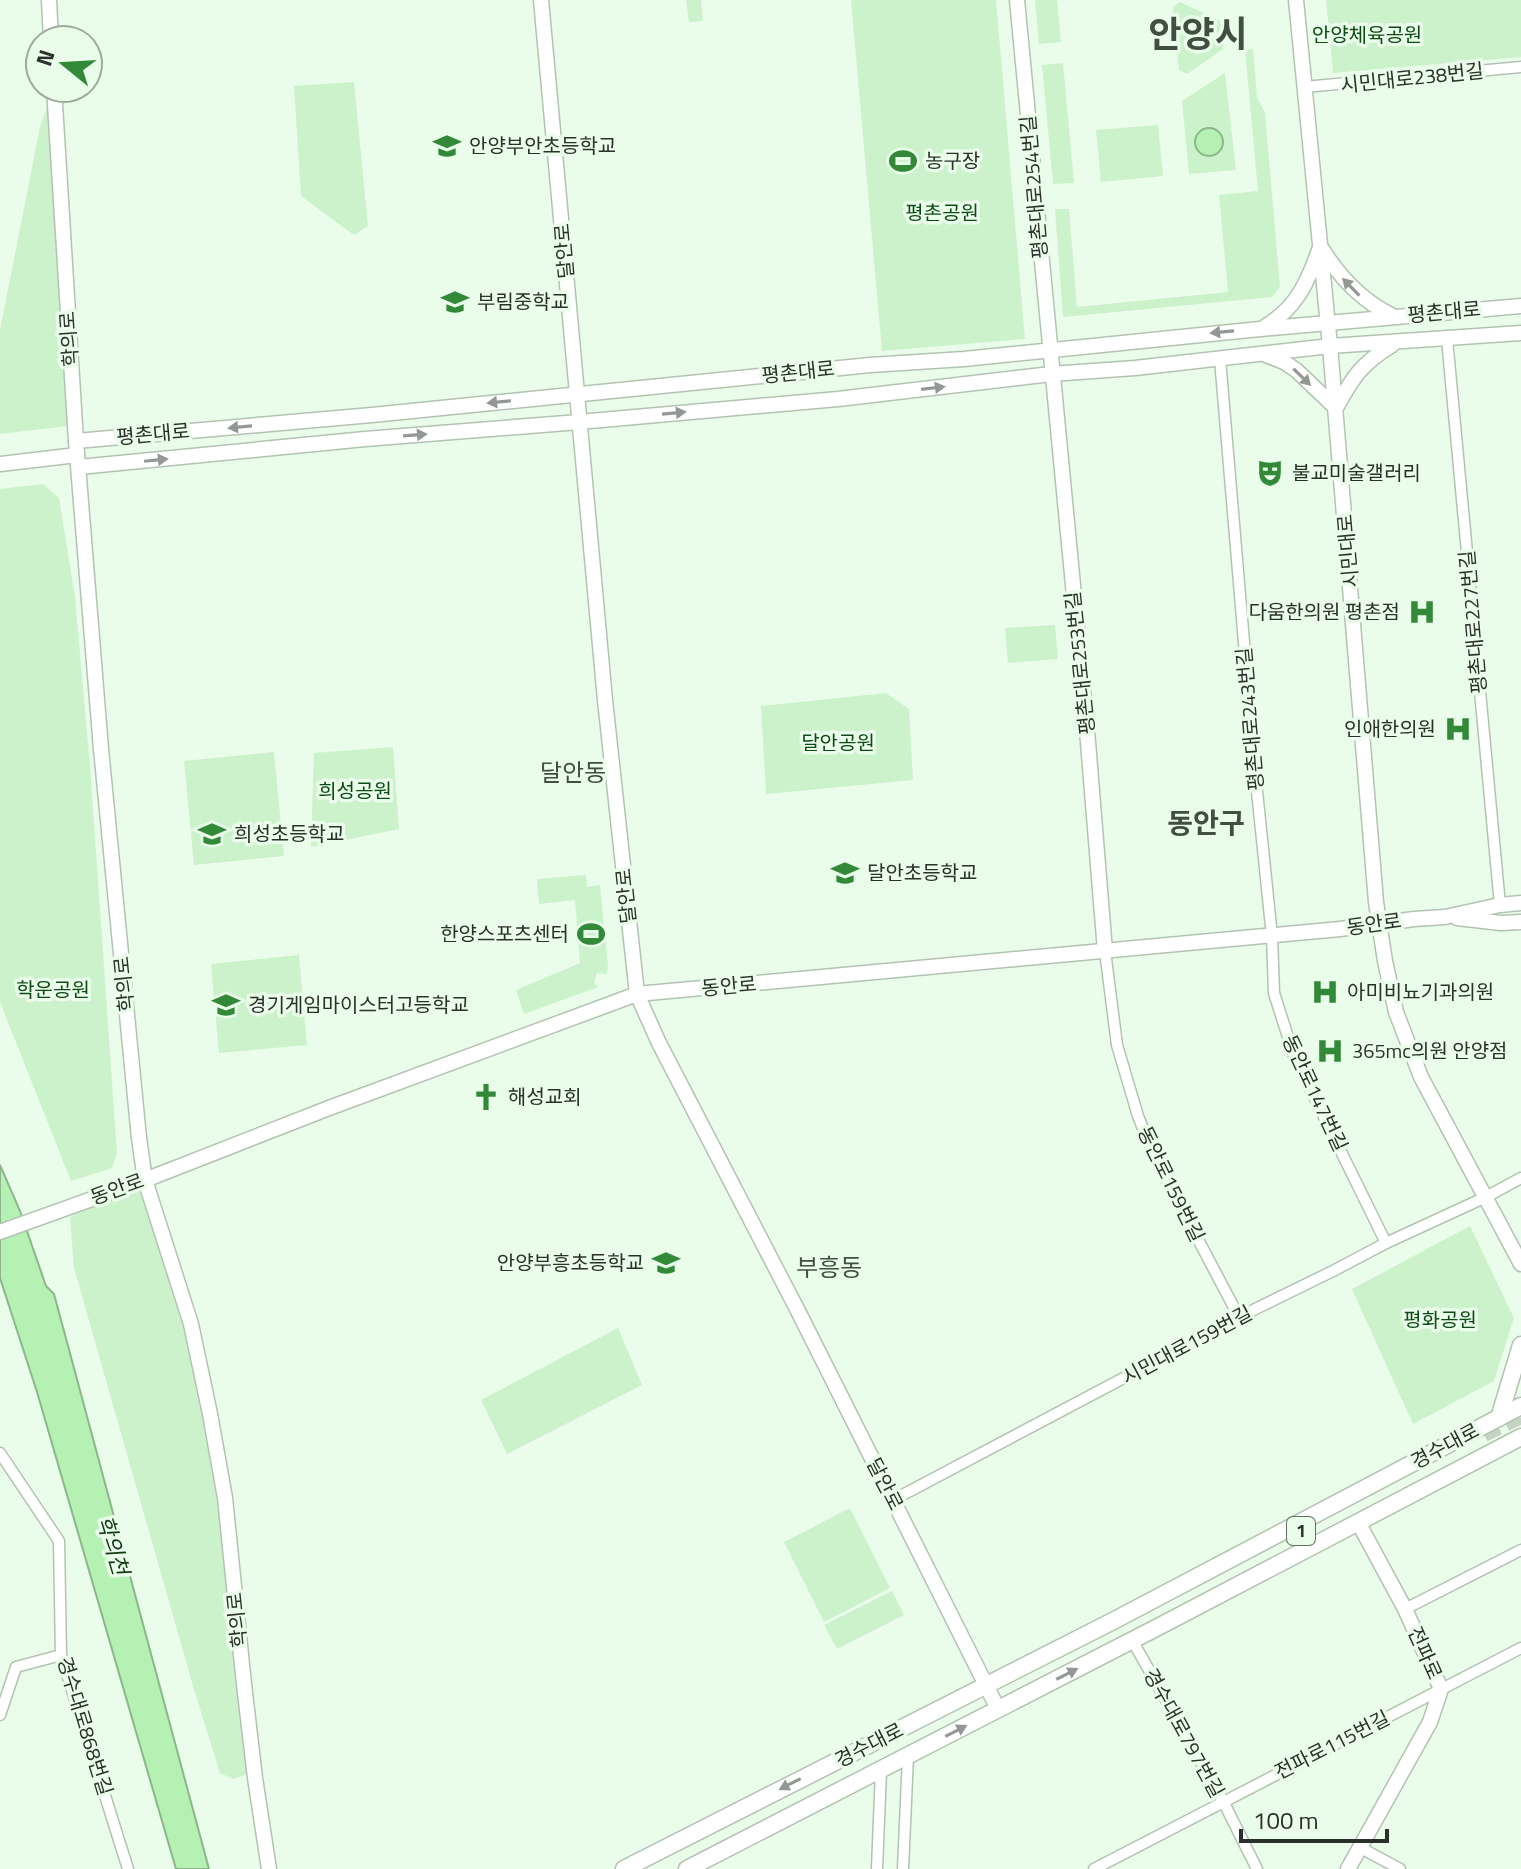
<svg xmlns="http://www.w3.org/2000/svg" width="1521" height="1869" font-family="'Titillium Web','Noto Sans KR',sans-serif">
<rect width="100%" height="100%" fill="#eafcea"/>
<g fill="#ccf2cb">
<path d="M686,0H701L703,21L689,22Z"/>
<path d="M851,0H996L1025,339L882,351Z"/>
<path d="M1035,0H1057L1061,42L1039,44Z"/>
<path d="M1326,0H1521V57L1333,73Z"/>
<path d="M1180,2L1220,21L1223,49L1187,74L1179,70L1173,7Z"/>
<path d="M1253,49L1257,97L1265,113L1280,287L1272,297L1063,317L1055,209H1069L1077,307L1228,292L1219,195L1258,191L1245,50Z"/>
<path d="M1063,63L1074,183L1053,184L1042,65Z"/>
<path d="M1225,73L1236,170L1189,174L1182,101Z"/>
<path d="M354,82L368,226L354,235L301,196L294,86Z"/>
<path d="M49,102L67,426L0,434V330L40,127Z"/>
<path d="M1158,125L1163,176L1101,182L1096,130Z"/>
<path d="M43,484L59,498L75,597L90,766L117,1153L112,1168L71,1181L0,1002V489Z"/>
<path d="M1055,625L1058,659L1008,663L1005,628Z"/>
<path d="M886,693L909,709L913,780L766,794L761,706Z"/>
<path d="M393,747L399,829L311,847L314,753Z"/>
<path d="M274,752L284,856L194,865L184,761Z"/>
<path d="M586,875L587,887L600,885L608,966L607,974L597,973L594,982L598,987L524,1014L516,990L580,963L575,900L539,904L537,879Z"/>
<path d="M299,955L307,1045L219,1053L211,964Z"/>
<path d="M141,1187L195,1367L221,1499L250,1773L233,1779L220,1773L193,1686L74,1268L70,1217Z"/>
<path d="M1470,1226L1514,1318L1494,1381L1413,1424L1352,1289Z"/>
<path d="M618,1328L642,1385L507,1454L481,1400Z"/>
<path d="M850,1508L890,1588L824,1622L784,1542Z"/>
<path d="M892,1591L904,1615L837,1649L824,1625Z"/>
</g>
<g fill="#b4f1b3" stroke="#8bb78a" stroke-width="2">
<circle cx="1209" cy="142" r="14"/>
<path d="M0,1165L20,1211L46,1286L54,1294L209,1869H176L37,1392L0,1278Z"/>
</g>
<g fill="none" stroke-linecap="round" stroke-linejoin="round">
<path stroke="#c4d3c4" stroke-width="16" stroke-dasharray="16 8" stroke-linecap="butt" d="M1484,1434L1521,1416"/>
<g stroke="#b3c3b2" stroke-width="13">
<g id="street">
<path d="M1304,87L1521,67"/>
<path d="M1447,339L1500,905"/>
<path d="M1220,359L1255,772L1272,936L1274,993L1294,1056L1386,1243"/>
<path d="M1105,951L1117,1045L1138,1116L1154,1156L1239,1317"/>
<path d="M0,1453L59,1541L61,1655L128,1869"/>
<path d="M893,1500L1239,1317L1333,1271L1386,1243L1486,1197L1521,1178"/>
<path d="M1405,1609L1521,1550"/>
<path d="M1132,1640L1223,1801L1257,1869"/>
<path d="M0,1715L16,1667L61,1655"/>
<path d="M1359,1847L1400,1869"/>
<path d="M877,1869L881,1770"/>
<path d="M903,1869L908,1756"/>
<path d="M1094,1869L1521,1648"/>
</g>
</g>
<g stroke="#b3c3b2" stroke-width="17">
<g id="secondary">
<path d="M49,0L51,40"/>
<path d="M541,0L605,700L637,994L659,1043L798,1311L998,1709"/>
<path d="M1017,0L1088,742L1105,951"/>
<path d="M1296,0L1330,346L1376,902L1385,961L1396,1012L1421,1077L1521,1264"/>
<path d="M54,88L76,441L101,749L139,1138L145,1180L191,1324L210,1414L225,1498L244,1684L255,1778L269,1869"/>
<path d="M1322,249C1340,278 1362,301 1393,316"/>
<path d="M1266,326C1296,308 1308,282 1319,250"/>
<path d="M1266,355L1284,362L1296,370L1336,408C1353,377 1361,364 1392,345"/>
<path d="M76,441L372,415L870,365L964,359L1260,329L1521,306"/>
<path d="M0,464L77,455"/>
<path d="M79,467L365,439L579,422L838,399L1051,374L1135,368L1330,346L1521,333"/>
<path d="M1457,918L1501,923L1521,922"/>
<path d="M0,1232L145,1180L329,1108L637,994L1340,929L1414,919L1445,917L1500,905L1521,903"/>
<path d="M1348,1869L1430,1722L1441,1689L1405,1609L1358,1522"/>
</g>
</g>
<g stroke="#b3c3b2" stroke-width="19">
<g id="primary">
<path d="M1499,1418L1521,1345"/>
<path d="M624,1869L1113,1621L1521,1406"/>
<path d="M687,1869L1158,1627L1521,1437"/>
</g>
</g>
<use href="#street" stroke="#fff" stroke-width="10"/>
<use href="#secondary" stroke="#fff" stroke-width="14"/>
<use href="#primary" stroke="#fff" stroke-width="16"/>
</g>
<defs><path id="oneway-solid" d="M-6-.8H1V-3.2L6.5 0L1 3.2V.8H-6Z" transform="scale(2)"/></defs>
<g fill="#949894">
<use href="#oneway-solid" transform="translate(1351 287) rotate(-134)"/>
<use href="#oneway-solid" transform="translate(1222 332) rotate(175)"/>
<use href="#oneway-solid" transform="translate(1302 377) rotate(44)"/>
<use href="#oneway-solid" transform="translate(933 388) rotate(-7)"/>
<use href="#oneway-solid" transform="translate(499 402) rotate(174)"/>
<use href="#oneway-solid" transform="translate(674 413) rotate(-5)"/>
<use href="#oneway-solid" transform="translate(240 427) rotate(175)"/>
<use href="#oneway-solid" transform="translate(415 435) rotate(-4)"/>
<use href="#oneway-solid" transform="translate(156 460) rotate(-6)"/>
<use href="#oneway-solid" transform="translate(1067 1674) rotate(-27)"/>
<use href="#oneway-solid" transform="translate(956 1731) rotate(-27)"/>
<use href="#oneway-solid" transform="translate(790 1784) rotate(153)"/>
</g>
<defs>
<g id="school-bare" transform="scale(2.16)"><path d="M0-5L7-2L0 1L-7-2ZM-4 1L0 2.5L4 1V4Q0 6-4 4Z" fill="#328938" stroke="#eafcea" stroke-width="2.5" paint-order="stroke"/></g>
<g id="stadium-bare" transform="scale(2.16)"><path d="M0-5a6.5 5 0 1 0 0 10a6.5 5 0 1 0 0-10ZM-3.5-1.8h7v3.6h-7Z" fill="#328938" stroke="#eafcea" stroke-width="2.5" paint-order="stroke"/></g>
<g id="theatre-bare" transform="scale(2.16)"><path d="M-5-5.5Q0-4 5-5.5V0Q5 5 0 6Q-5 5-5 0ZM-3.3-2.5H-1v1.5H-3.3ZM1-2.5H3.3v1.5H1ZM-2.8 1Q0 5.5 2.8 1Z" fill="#328938" stroke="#eafcea" stroke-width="2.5" paint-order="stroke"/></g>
<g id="hospital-bare" transform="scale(2.16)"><path d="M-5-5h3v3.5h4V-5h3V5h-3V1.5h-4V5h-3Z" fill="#328938" stroke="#eafcea" stroke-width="2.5" paint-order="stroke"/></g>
<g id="church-bare" transform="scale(2.16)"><path d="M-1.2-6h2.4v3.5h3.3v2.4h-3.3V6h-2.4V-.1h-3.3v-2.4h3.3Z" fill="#328938" stroke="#eafcea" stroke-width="2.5" paint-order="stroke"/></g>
</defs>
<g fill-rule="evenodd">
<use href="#school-bare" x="447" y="146"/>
<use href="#stadium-bare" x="903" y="161"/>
<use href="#school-bare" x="455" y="302"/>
<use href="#theatre-bare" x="1270" y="473"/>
<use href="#hospital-bare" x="1422" y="612"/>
<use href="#hospital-bare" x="1458" y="729"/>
<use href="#school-bare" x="212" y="834"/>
<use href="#school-bare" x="845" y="873"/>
<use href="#stadium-bare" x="591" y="934"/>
<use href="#hospital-bare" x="1325" y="992"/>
<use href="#school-bare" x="226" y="1005"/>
<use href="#hospital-bare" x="1330" y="1051"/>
<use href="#church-bare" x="486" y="1097"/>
<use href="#school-bare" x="666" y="1263"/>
</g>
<g text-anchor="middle" stroke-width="7" stroke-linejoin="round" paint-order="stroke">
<rect fill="#eafcea" stroke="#646e64" stroke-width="2" x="1287" y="1517" width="28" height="28" rx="6"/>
<g font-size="18" font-weight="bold" fill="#2a312a">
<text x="1301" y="1537">1</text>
</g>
<g font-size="20" fill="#0c4c14" stroke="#eafcea">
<text x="1367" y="42">안양체육공원</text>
<text x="942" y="220">평촌공원</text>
<text x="838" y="750">달안공원</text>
<text x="355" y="798">희성공원</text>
<text x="53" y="997">학운공원</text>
<text x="1440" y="1327">평화공원</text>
</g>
<g font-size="20" fill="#2a312a" stroke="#eafcea">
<text transform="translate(1412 78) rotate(-6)" y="7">시민대로238번길</text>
<text transform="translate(1034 187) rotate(-95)" y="7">평촌대로254번길</text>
<text transform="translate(564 251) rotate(-95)" y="7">달안로</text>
<text transform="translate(1444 312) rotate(-5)" y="7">평촌대로</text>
<text transform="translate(69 339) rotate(-94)" y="7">학의로</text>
<text transform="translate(798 372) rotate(-6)" y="7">평촌대로</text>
<text transform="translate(153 434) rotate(-5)" y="7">평촌대로</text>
<text transform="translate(1348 551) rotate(-95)" y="7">시민대로</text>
<text transform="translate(1473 622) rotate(-95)" y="7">평촌대로227번길</text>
<text transform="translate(1080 663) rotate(-96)" y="7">평촌대로253번길</text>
<text transform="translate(1250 719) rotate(-95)" y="7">평촌대로243번길</text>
<text transform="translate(626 896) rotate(-96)" y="7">달안로</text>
<text transform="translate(1374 924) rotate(-8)" y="7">동안로</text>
<text transform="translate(124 984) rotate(-96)" y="7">학의로</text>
<text transform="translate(729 986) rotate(-5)" y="7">동안로</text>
<text transform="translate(1315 1093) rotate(65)" y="7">동안로147번길</text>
<text transform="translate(1171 1184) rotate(64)" y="7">동안로159번길</text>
<text transform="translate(117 1189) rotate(-20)" y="7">동안로</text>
<text transform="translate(1187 1345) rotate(-28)" y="7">시민대로159번길</text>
<text transform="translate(1445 1446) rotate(-28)" y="7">경수대로</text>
<text transform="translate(885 1484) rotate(63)" y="7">달안로</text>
<text transform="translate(237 1620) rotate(-96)" y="7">학의로</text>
<text transform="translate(1425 1653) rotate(66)" y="7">전파로</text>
<text transform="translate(85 1726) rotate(73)" y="7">경수대로868번길</text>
<text transform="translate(1184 1733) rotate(61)" y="7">경수대로797번길</text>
<text transform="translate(869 1745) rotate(-27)" y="7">경수대로</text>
<text transform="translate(1332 1745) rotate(-27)" y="7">전파로115번길</text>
</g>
<g font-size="20" fill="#2a312a" stroke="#eafcea" text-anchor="start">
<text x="469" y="153">안양부안초등학교</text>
<text x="925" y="168">농구장</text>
<text x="477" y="309">부림중학교</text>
<text x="1292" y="480">불교미술갤러리</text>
<text x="1400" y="619" text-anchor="end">다움한의원 평촌점</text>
<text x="1436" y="736" text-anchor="end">인애한의원</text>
<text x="234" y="841">희성초등학교</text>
<text x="867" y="880">달안초등학교</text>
<text x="569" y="941" text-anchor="end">한양스포츠센터</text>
<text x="1347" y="999">아미비뇨기과의원</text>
<text x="248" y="1012">경기게임마이스터고등학교</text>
<text x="1352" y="1058">365mc의원 안양점</text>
<text x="508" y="1104">해성교회</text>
<text x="644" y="1270" text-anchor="end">안양부흥초등학교</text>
</g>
<g font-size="22" font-style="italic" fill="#113b14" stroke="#eafcea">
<text transform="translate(113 1545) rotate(73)" y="8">학의천</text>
</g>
<g font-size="24" fill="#414f41" stroke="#eafcea">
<text x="573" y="781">달안동</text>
<text x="829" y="1276">부흥동</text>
</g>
<g font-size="28" font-weight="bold" fill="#414f41" stroke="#eafcea">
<text x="1206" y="833">동안구</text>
</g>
<g font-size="36" font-weight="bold" fill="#414f41" stroke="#eafcea">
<text x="1198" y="47">안양시</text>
</g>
</g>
<g transform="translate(64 64) rotate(288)"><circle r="38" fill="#eafcea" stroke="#9dab9d" stroke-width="2"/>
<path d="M0-6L14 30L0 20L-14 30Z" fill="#328938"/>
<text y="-12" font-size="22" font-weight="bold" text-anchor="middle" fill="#2a312a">N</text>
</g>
<path d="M1241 1829v12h146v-12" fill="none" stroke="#2a312a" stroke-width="4"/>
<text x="1253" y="1829" font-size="24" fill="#2a312a" stroke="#eafcea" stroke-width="6" paint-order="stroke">100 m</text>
</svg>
